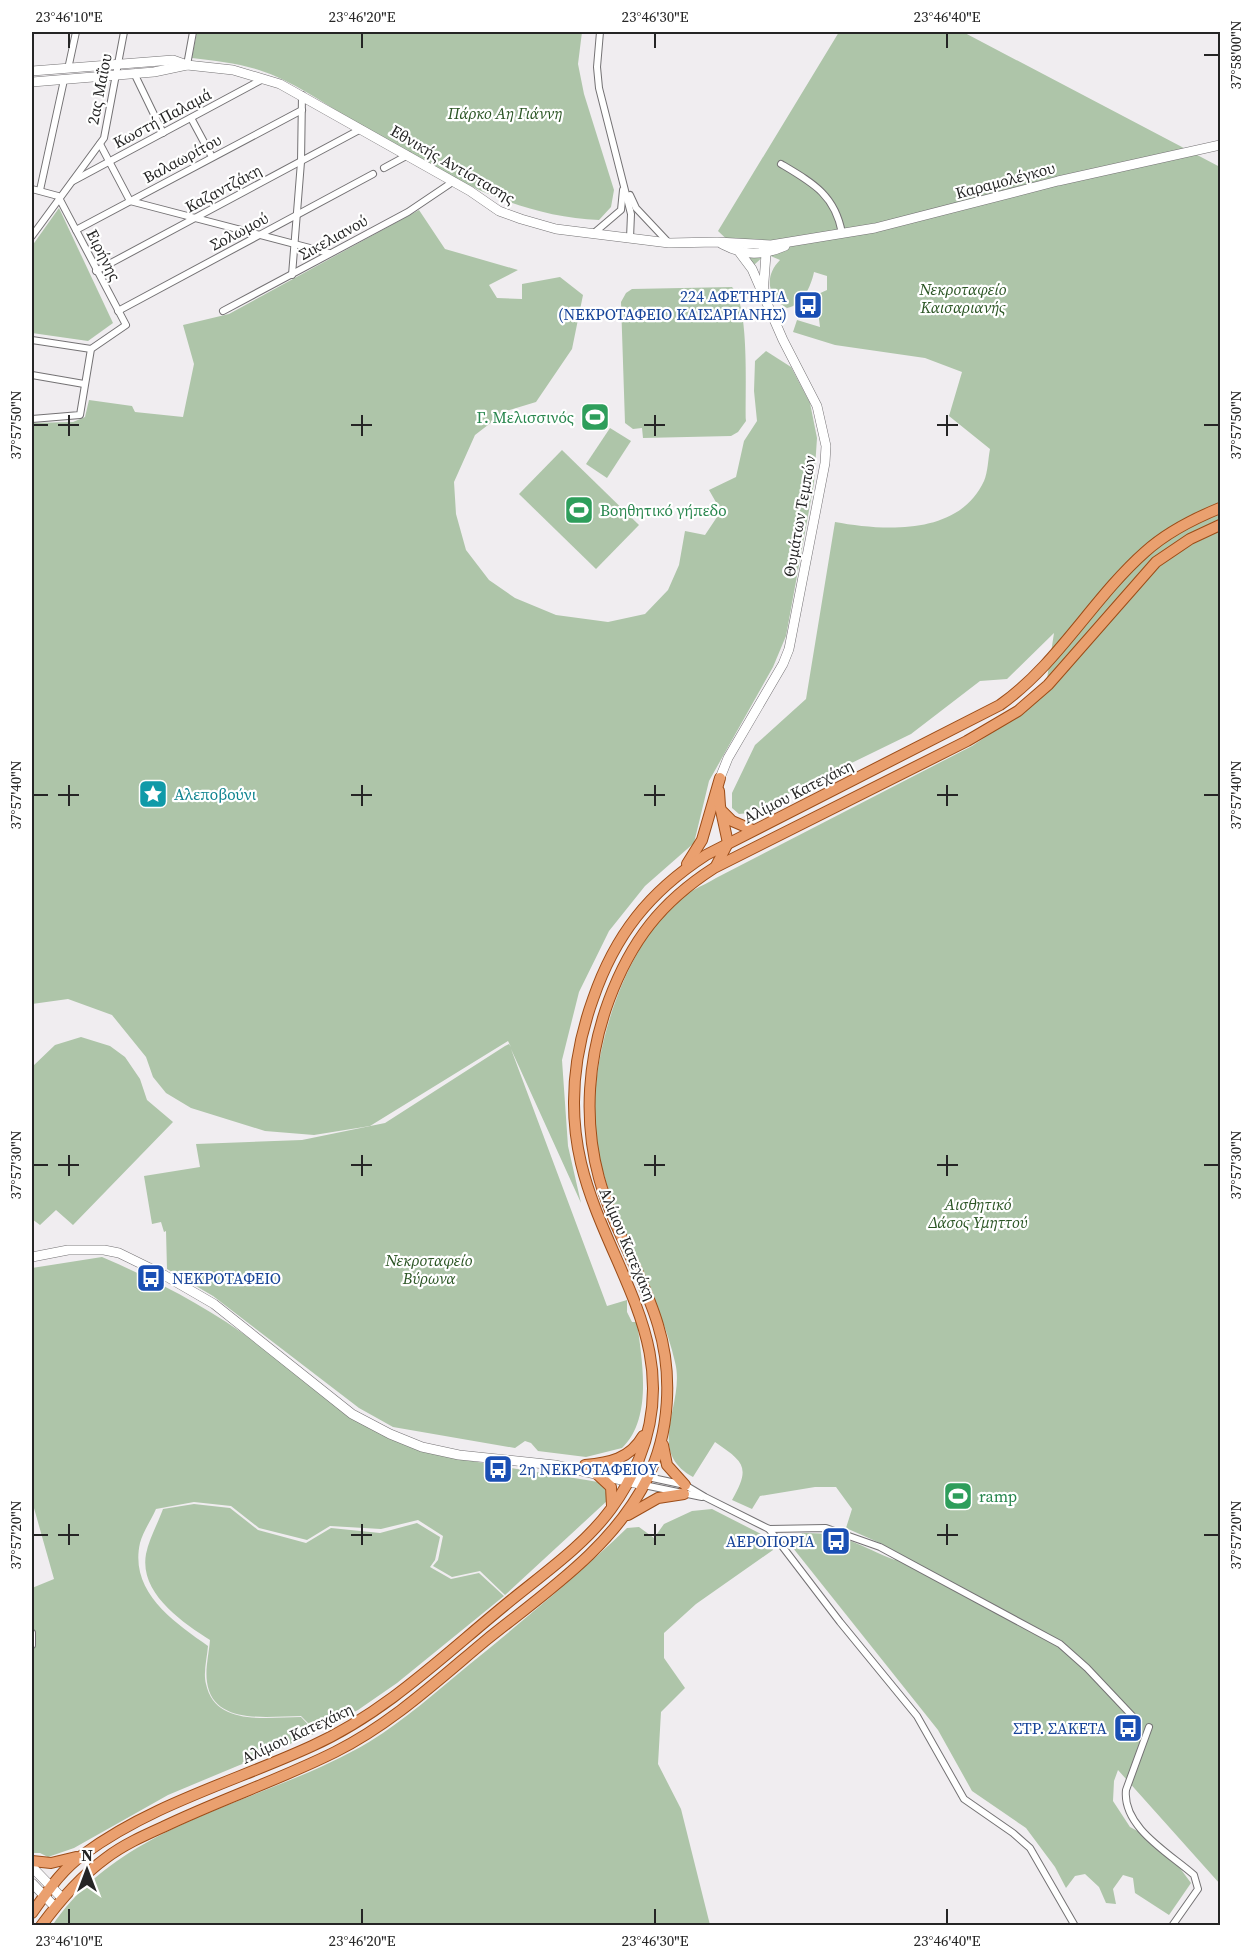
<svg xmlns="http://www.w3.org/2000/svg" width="1252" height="1957" font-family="'Source Serif 4',serif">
<rect width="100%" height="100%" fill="#f0edf0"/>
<g fill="#aec5a9">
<path d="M197,32H582L578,64L584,94L614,190L611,207L599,220C507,216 429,166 352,120C322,102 293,81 259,70C237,63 215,61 192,58Z"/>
<path d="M839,32H963L1220,167V1884L1118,1770L1114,1781L1113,1801L1130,1827L1162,1844L1191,1883L1169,1915L1135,1893L1133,1878L1123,1875L1113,1889L1116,1904L1106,1903L1099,1887L1085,1874L1075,1876L1066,1888L1055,1867L1026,1828L972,1791L938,1730L793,1548L802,1533C845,1532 858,1546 895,1560L882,1544L846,1528L852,1509L836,1487H815L760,1496L752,1509L732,1500C751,1467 744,1462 715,1442L693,1477C644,1450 686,1404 675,1362C662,1305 631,1255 612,1201C606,1182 599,1160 596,1139C587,1063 620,959 673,904C684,893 703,886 716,878L972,746L1014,718L1045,692L1054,633L1007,679L980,681L911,734L749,813L739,814L732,808V793L755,745L806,699L835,522C884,531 959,536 984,481C988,472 988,459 990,449L949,416L962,372L925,358L835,345L793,332L797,320L820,327L816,295L827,290V276L814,272C811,286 803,305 787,308C767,297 764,276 780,260L766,254L754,265L718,231Z"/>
<path d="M59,208L113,323L88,341L32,333V246Z"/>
<path d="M419,210L445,249L518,270L489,285L497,298L522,299V284L560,277L583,295L572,349L536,402L506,411L475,435L454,482L456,514L466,550L489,580L515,598L556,615L608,622L645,614L668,590L679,565L685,531L705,535L721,511L709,490L736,477L744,441L757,421L754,391L755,361L766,351L791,367L810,403L817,438L814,483L786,636L773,667L709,781L694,843L645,886L609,931L579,992L562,1060L568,1146L581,1203L511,1049L607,1306L627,1300V1312L632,1322H637C642,1361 653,1418 622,1448L586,1457L538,1451L531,1443L525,1441L515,1448L393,1427L359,1408L213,1296L167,1269L166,1231L164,1232L161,1222L152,1224L144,1176L200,1167L196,1144L302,1140L385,1123L505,1046L509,1044L511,1047L508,1041L370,1126L314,1135L265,1131L191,1108L166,1093L153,1077L146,1057L112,1015L68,999L32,1004V423L73,422L85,417L89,400L132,406L135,412L183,417L194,364L183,325L229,314Z"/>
<path d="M732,287C750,305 745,392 746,421L738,432L731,436L643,438L642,428L633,429L625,423L621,302L626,293L632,289Z"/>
<path d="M610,428L631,441L607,478L586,464Z"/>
<path d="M562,450L639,525L596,569L519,494Z"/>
<path d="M81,1037L110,1046L125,1057L140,1079L147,1100L173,1122L73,1225L56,1210L40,1225L32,1219V1067L55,1045Z"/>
<path d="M102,1257C160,1282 217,1312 267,1351C303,1378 336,1412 377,1432C435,1461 532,1470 598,1482L604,1486L608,1500L505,1595L480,1571L452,1577L433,1566L438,1560L443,1536L418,1520L381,1529L330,1526L307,1540L259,1528L231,1506L194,1502L156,1509C151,1520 143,1532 140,1543C129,1592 174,1622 208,1646C207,1658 203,1673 206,1684C215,1727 268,1717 301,1717L316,1733L168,1795L74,1848L48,1857L40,1853H32V1650L35,1642L32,1627V1588L54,1579L32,1501V1268Z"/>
<path d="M194,1504L230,1508L258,1530L306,1543L331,1528L380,1533L417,1523L440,1537L435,1560L430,1567L451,1579L479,1573L504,1596L397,1683L358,1710L316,1731L301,1716C269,1716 213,1726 207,1682C205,1669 209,1653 210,1640C182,1622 139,1593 146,1554C149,1539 158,1523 163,1509Z"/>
<path d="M712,1509L761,1534L773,1550L696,1604L664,1633V1658L685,1688L661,1712L658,1764L681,1809L710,1925L52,1926C124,1819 265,1804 369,1742C405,1720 437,1691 470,1664C524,1620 577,1576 627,1528L639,1527L654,1538L664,1524L692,1511Z"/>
</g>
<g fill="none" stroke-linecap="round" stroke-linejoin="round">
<g stroke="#747274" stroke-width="8">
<g id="street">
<path d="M600,32L597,67L599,88L631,214L630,238"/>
<path d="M187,65L193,32"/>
<path d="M68,69L76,32"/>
<path d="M134,73L163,133"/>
<path d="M191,118L212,157"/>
<path d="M100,144L130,201L329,253"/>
<path d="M781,164C813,183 835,195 842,233"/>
<path d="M384,168L408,155"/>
<path d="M73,181L263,79"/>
<path d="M32,189L58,196L126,325L91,349L80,415L32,419"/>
<path d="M40,190L64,80"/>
<path d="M630,195L636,208L668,242"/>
<path d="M76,230L302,110"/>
<path d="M594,233L621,210L623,190"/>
<path d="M32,236L104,138L124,32"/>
<path d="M96,271L361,129"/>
<path d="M292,275L301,162L302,95"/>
<path d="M118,311L373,174"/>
<path d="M223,311L408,212L454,181"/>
<path d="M32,340L91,349"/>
<path d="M32,375L84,384"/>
<path d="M648,1477L685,1485L705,1497L769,1529L826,1528L880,1547L1060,1644L1087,1668L1138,1722"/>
<path d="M644,1485L702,1497"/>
<path d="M769,1529L840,1622L917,1716L964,1799L1013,1833L1030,1848L1075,1926"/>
<path d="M32,1633V1645"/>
<path d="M1149,1727L1126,1790C1122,1827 1169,1853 1194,1875L1198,1889L1172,1926"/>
</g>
</g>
<g stroke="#747274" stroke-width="10">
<g id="secondary">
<path d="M32,71L173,60L187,65L233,70L280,84L470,191L499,211L521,219L556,229L669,243L717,242L771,245L875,228L1058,181L1220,145"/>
<path d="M32,82L154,72L187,65"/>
<path d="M722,244C745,256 762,256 785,246"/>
<path d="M763,250L766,254L763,295"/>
<path d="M720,778L728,758L783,664L789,649L825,463L826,446L817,406L783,340L752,269L740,253"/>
<path d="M32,1257L68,1250H104L119,1253L164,1275L214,1304L352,1414L390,1434L422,1447L459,1455L555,1465L644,1485"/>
<path d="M592,1466L648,1477"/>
<path d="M32,1867L62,1898"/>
<path d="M32,1883L55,1907"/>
</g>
</g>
<g stroke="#9c4c17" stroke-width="12">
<g id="primary">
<path d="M723,812L732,821L753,830"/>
<path d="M687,864L702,840L720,778"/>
<path d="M716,866L728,843L720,806L719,791"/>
<path d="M663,1445L667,1465L685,1485"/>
<path d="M585,1465C609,1463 630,1459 643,1436"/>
<path d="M597,1474L611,1487L612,1506"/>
<path d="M628,1515L658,1498L684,1494"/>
<path d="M32,1861L51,1863L76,1857"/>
<path d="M32,1913C47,1892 62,1869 84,1854C152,1804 236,1781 312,1746C385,1713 443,1656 504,1606C540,1576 583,1547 611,1509C622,1494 632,1476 639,1459C685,1345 606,1267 581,1163C568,1108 574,1052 593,999C615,935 649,892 706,855L1000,705C1058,664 1093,598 1145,552C1167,532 1193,519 1220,508"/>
<path d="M41,1926C60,1900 80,1877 106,1858C123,1845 143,1836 163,1827C219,1800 279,1780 335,1752C391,1724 437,1681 485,1641C543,1594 613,1548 647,1479C670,1433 673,1374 658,1325C643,1274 613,1229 599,1178C583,1119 588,1057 609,1000C631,941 661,902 714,868L967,741L1018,711L1048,685L1156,562L1190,539L1220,525"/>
</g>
</g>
<use href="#street" stroke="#fff" stroke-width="6"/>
<use href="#secondary" stroke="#fff" stroke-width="9"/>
<use href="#primary" stroke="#eaa06f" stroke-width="10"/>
</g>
<path fill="none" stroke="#252525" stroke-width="2" d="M69,33V48M362,33V48M655,33V48M947,33V48M1204,55H1219M69,415V436M362,415V436M655,415V436M947,415V436M33,425H48M58,425H79M351,425H372M644,425H665M937,425H958M1204,425H1219M69,785V806M362,785V806M655,785V806M947,785V806M33,795H48M58,795H79M351,795H372M644,795H665M937,795H958M1204,795H1219M69,1155V1176M362,1155V1176M655,1155V1176M947,1155V1176M33,1165H48M58,1165H79M351,1165H372M644,1165H665M937,1165H958M1204,1165H1219M69,1524V1545M362,1524V1545M655,1524V1545M947,1524V1545M33,1535H48M58,1535H79M351,1535H372M644,1535H665M937,1535H958M1204,1535H1219M69,1909V1924M362,1909V1924M655,1909V1924M947,1909V1924"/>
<defs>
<g id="bus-square" transform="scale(1.5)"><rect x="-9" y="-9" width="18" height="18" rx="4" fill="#1a4fb4" stroke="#fff"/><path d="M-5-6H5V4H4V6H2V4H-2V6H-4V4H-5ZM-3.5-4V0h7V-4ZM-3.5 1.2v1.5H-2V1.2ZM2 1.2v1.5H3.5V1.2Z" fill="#fff"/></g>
<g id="stadium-square" transform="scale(1.5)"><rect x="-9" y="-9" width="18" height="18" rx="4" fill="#2e9e5b" stroke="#fff"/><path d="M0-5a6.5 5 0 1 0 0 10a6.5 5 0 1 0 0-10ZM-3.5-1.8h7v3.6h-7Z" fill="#fff"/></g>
<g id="sight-square" transform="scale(1.5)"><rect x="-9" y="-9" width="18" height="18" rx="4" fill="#0f9aa8" stroke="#fff"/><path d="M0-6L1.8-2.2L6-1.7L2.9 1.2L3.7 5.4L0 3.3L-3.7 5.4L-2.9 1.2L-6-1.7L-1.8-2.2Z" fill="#fff"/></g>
</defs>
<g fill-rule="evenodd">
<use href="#bus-square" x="808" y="305"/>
<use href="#stadium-square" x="595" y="417"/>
<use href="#stadium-square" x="579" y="510"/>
<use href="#sight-square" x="153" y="794"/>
<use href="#bus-square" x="151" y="1278"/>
<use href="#bus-square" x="498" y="1469"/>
<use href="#stadium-square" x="958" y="1496"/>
<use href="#bus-square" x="836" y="1541"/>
<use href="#bus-square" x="1128" y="1728"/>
</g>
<g text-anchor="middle" stroke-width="4.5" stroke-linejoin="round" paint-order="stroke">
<g font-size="16" fill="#252525" stroke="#fff">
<text transform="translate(99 89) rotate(-79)" y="6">2ας Μαΐου</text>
<text transform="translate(162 118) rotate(-28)" y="6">Κωστή Παλαμά</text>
<text transform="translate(182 158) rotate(-28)" y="6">Βαλαωρίτου</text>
<text transform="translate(453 164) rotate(30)" y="6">Εθνικής Αντίστασης</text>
<text transform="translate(1005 180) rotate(-15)" y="6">Καραμολέγκου</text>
<text transform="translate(223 188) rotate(-28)" y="6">Καζαντζάκη</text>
<text transform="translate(239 231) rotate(-28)" y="6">Σολωμού</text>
<text transform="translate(333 237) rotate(-29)" y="6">Σικελιανού</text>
<text transform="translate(104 255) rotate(63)" y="6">Ειρήνης</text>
<text transform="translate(799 516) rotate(-80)" y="6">Θυμάτων Τεμπών</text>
<text transform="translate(798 791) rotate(-27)" y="6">Αλίμου Κατεχάκη</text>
<text transform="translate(628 1244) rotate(67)" y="6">Αλίμου Κατεχάκη</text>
<text transform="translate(297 1733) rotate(-25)" y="6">Αλίμου Κατεχάκη</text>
</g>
<g font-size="16" font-style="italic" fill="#2b5524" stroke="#fff">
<text x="505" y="119">Πάρκο Αη Γιάννη</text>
<text x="963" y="295">Νεκροταφείο<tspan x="963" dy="18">Καισαριανής</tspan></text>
<text x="978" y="1210">Αισθητικό<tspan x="978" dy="18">Δάσος Υμηττού</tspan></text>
<text x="429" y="1266">Νεκροταφείο<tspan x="429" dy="18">Βύρωνα</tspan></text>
</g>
<g font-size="16" fill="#164399" stroke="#fff" text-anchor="end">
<text x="787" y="302">224 ΑΦΕΤΗΡΙΑ<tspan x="787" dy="18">(ΝΕΚΡΟΤΑΦΕΙΟ ΚΑΙΣΑΡΙΑΝΗΣ)</tspan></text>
<text x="172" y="1284" text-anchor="start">ΝΕΚΡΟΤΑΦΕΙΟ</text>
<text x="519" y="1475" text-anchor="start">2η ΝΕΚΡΟΤΑΦΕΙΟΥ</text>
<text x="815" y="1547">ΑΕΡΟΠΟΡΙΑ</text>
<text x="1107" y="1734">ΣΤΡ. ΣΑΚΕΤΑ</text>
</g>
<g font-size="16" fill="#27864d" stroke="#fff" text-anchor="start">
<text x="574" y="423" text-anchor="end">Γ. Μελισσινός</text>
<text x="600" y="516">Βοηθητικό γήπεδο</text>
<text x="979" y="1502">ramp</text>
</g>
<g font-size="16" fill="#0d838f" stroke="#fff" text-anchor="start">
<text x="174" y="800">Αλεποβούνι</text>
</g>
</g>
<rect width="1252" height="1957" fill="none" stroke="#ffffff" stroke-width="66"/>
<g transform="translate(87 1870)" stroke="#ffffff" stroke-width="4.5" paint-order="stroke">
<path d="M0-4.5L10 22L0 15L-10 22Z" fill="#252525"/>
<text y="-9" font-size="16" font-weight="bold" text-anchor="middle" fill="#252525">N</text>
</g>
<rect x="33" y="33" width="1186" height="1891" fill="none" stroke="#252525" stroke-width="2"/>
<g font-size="15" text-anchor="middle" fill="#252525">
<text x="69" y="22">23°46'10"E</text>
<text x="362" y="22">23°46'20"E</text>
<text x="655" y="22">23°46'30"E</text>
<text x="947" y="22">23°46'40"E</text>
<text transform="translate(1236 55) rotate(-90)" y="5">37°58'00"N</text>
<text transform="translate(16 425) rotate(-90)" y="5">37°57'50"N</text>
<text transform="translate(1236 425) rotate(-90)" y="5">37°57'50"N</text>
<text transform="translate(16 795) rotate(-90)" y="5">37°57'40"N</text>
<text transform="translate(1236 795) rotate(-90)" y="5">37°57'40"N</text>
<text transform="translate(16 1165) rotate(-90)" y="5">37°57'30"N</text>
<text transform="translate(1236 1165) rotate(-90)" y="5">37°57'30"N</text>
<text transform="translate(16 1535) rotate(-90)" y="5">37°57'20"N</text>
<text transform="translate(1236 1535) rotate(-90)" y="5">37°57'20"N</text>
<text x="69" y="1946">23°46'10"E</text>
<text x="362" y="1946">23°46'20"E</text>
<text x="655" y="1946">23°46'30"E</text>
<text x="947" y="1946">23°46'40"E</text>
</g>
</svg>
